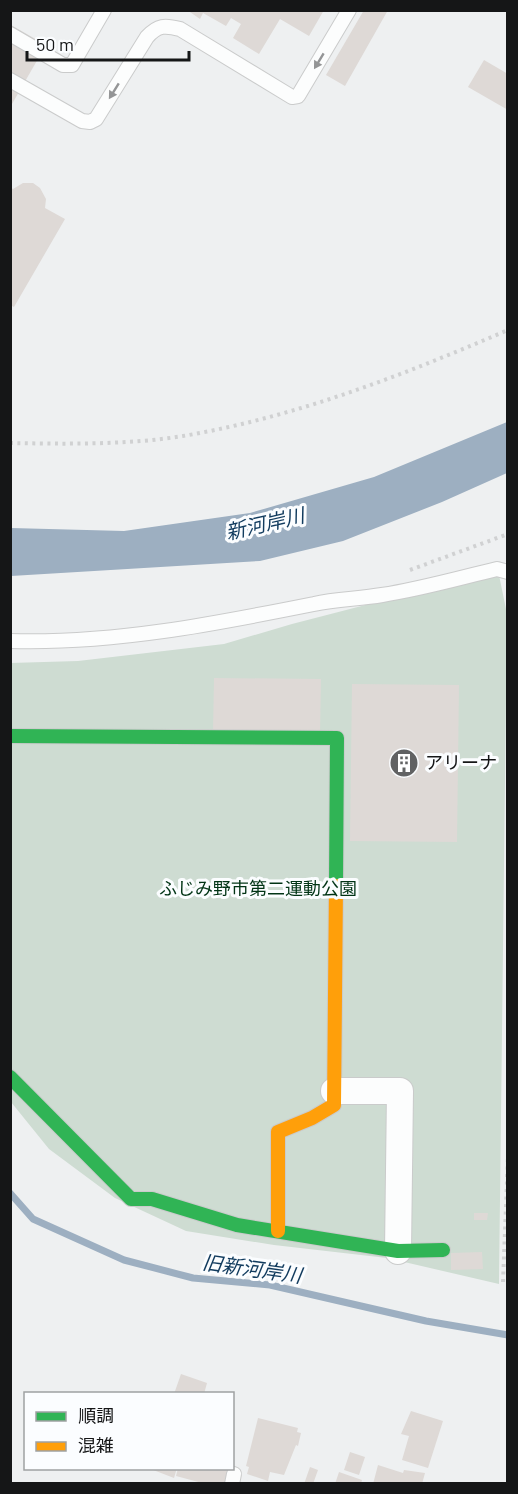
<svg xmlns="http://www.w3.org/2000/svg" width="518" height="1494" font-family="Barlow,'Noto Sans JP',sans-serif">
<rect width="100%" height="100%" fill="#eef0f1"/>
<path fill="#cedcd2" d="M499,575L507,614L499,1284L387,1258L274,1245L186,1231L115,1198L49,1149L11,1102L10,663L78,661L224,644L292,624L377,602Z"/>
<path fill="#9dafc1" d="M507,422V473L442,502L343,541L260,561L11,576V528L124,531L250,513L374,477Z"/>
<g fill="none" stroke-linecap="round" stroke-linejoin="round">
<path stroke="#9dafc1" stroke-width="7" d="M10,1193L33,1219L124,1260L193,1278L270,1285L426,1321L508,1335"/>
</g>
<g fill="#ded9d6">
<path d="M187,10H324L309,36L280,19L259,54L233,38L241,24L231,18L226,26L203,13L200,19Z"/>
<path d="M364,10H388L345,86L326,75Z"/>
<path d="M11,25L46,45L12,104L10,103Z"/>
<path d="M484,60L508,74V110L468,87Z"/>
<path d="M23,183H33L40,188L46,199L45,208L65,219L14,307L10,305V187L13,189Z"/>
<path d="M214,678L321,679L320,735L213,733Z"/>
<path d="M352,684L459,685L457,842L350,841Z"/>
<path d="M474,1213H488L487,1220H474Z"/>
<path d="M482,1252L483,1269L451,1270V1253Z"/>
<path d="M181,1374L207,1383L204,1394H174Z"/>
<path d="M411,1411L443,1421L428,1468L402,1460L409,1436L401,1434Z"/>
<path d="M258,1418L298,1428L297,1432L301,1433L298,1446L296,1445L284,1475L270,1472L268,1481L247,1474L249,1467L246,1466Z"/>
<path d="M350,1452L365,1457L359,1475L344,1470Z"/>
<path d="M378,1465L403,1473L404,1470L425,1473L422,1484H373Z"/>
<path d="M310,1467L318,1470L313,1484H304Z"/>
<path d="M148,1468H177L174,1478Z"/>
<path d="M178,1468H225L230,1470L226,1484H206L176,1476Z"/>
<path d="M339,1472L362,1480L361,1484H335Z"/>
</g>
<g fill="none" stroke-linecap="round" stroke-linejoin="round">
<g stroke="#cacbcb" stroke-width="16">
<g id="lane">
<path d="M10,34L63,65H72L104,10"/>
<path d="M10,80L82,121L90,122L96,119L147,37C158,25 165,25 180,29L292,97L298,96L349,10"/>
<path d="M10,641C113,644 214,624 314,604C336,599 359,599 382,595C421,589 459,578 497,569L508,572"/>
<path d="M232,1484L234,1474"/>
</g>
</g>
<g stroke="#cacbcb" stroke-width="28">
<path id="street" d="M334,1091H400L398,1251"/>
</g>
<g stroke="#cacbcb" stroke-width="16">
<g id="fast">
<path d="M10,736L337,738L336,886"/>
<path d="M10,1077L131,1199H152L237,1225L398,1251L443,1250"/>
</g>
</g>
<g stroke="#cacbcb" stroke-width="16">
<path id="slow" d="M278,1231V1132L312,1118L334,1105L336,886"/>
</g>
<g stroke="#d0d1d2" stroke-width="4" stroke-dasharray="3 4.5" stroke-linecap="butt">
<path d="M10,443C66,444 128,445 183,436C296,417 403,375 508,330"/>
<path d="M410,570L508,534"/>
<path d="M503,1282L508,1156"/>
</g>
<use href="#lane" stroke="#fcfdfd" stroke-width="14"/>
<use href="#street" stroke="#fcfdfd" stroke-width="26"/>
<use href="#fast" stroke="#30b455" stroke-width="14"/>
<use href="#slow" stroke="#ff9f0a" stroke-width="14"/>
</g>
<defs><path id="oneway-solid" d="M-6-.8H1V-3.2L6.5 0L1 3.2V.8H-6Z" transform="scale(1.5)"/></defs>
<g fill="#949596">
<use href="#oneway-solid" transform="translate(319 61) rotate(121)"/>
<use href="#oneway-solid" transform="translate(114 91) rotate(122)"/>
</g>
<defs>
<g id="building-disc" transform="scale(1.5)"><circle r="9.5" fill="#616263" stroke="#fbfdff"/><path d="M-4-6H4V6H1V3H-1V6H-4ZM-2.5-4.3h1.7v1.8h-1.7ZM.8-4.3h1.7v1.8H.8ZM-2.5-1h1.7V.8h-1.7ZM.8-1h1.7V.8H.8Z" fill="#fff"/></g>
</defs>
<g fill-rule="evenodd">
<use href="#building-disc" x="404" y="763"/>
</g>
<g text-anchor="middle" stroke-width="6" stroke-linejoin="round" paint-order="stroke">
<g font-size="18" fill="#151617" stroke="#fbfdff" text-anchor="start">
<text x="425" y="769">アリーナ</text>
</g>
<g font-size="18" fill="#013415" stroke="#fbfdff">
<text x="258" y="895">ふじみ野市第二運動公園</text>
</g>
<g font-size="20" font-style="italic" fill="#113b5e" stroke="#fbfdff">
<text transform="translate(265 524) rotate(-13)" y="7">新河岸川</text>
<text transform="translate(252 1269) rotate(8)" y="7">旧新河岸川</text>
</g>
</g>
<rect width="518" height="1494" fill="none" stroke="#151617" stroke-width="24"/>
<rect x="24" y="1392" width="210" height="78" fill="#fbfdff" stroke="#9fa1a2" stroke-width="1.5"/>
<rect x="36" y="1412" width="30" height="9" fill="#30b455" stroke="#9fa1a2" stroke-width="1.5"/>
<text x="78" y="1422" font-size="18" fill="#151617">順調</text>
<rect x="36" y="1442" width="30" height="9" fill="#ff9f0a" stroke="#9fa1a2" stroke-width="1.5"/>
<text x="78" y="1452" font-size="18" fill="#151617">混雑</text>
<path d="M27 51v9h162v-9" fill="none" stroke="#151617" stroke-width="3"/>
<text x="36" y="51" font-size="18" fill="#151617" stroke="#fbfdff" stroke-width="4.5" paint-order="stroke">50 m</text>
</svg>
